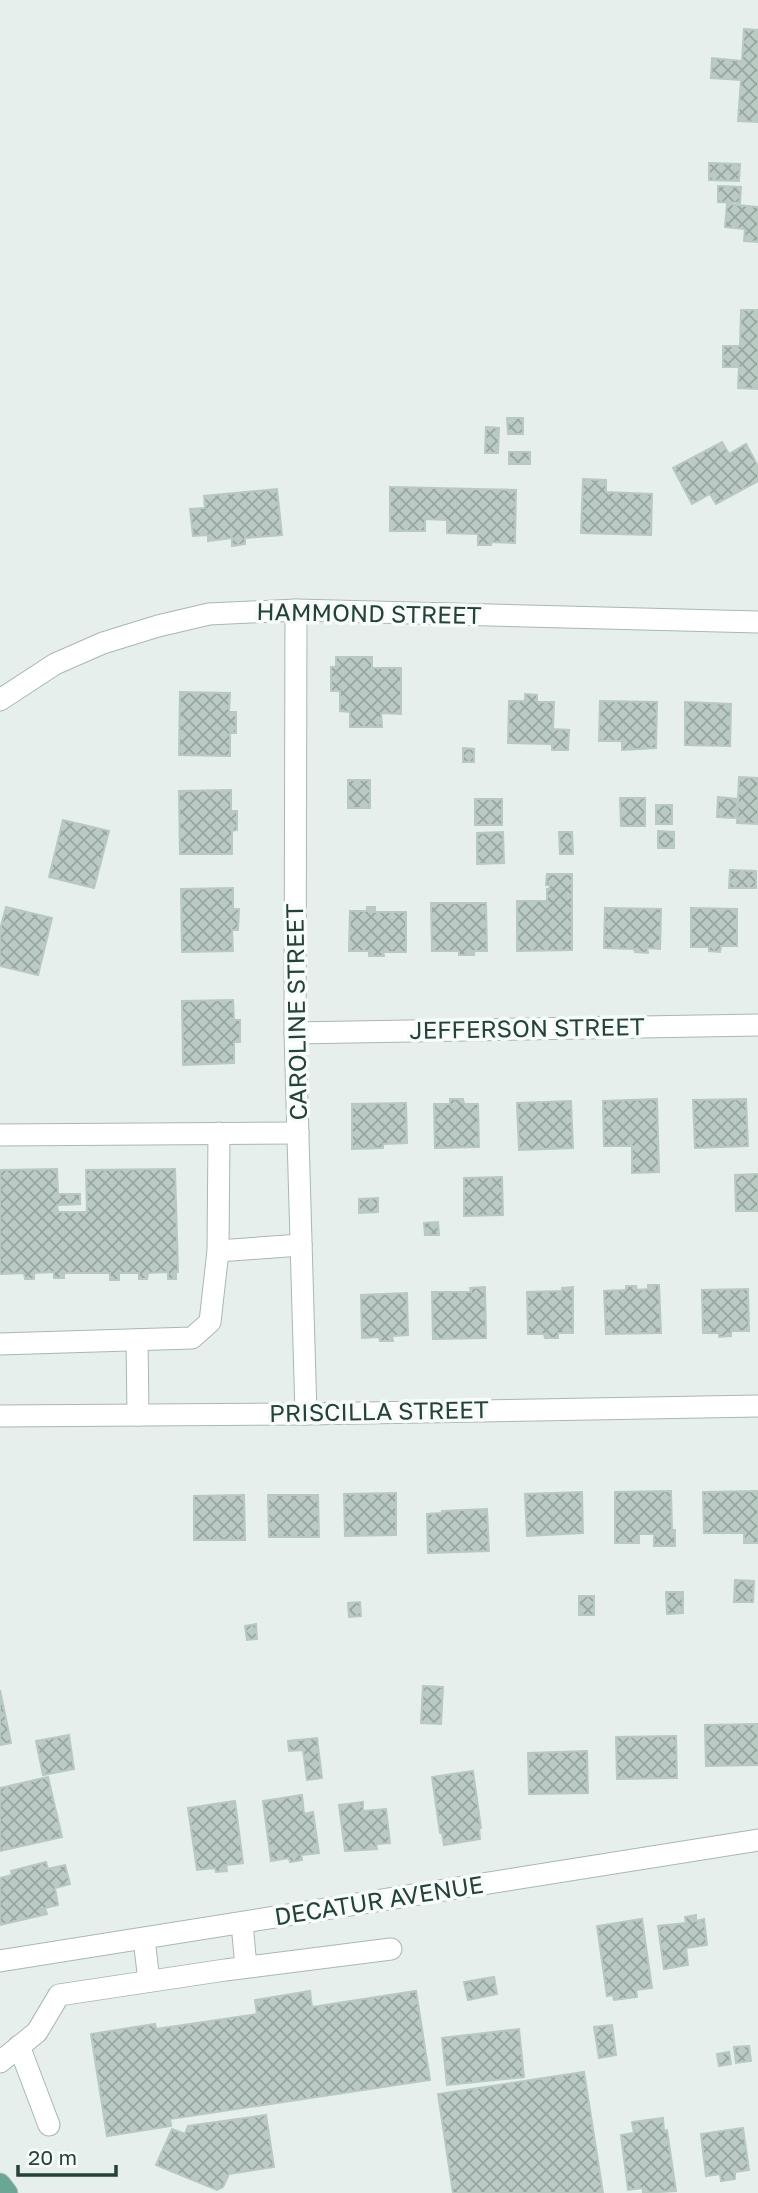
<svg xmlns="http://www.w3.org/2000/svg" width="758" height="2193" font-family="'Golos Text',sans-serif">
<defs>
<pattern id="building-cross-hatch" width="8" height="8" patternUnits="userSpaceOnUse" patternTransform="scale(1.75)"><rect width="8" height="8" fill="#bbcac4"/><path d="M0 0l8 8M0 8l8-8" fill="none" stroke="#98a6a0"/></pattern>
</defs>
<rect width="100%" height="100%" fill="#e6efeb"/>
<g fill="url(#building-cross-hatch)" stroke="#b8c9c2" stroke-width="2">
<path d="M744,29L758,30V122L738,121L741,80L711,78L712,58L742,61Z"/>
<path d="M709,163L740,164L739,181L709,180Z"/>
<path d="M718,186L741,187L740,203L718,202Z"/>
<path d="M727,204L758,207V242L744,241L745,229L725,227Z"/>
<path d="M741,310H758V389L738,388L739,367H723V346H740Z"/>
<path d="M507,418H523V434H508Z"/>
<path d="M486,427L499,428L498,453H485Z"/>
<path d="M722,442L729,454L746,444L758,466V481L716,504L710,494L692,504L673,468Z"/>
<rect x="509" y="452" width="21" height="12"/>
<path d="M583,479L606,480V492L652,494L651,535L581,533Z"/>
<path d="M390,487L516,490L515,543L491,542V545H478V534L447,533V520L425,519V531H390Z"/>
<path d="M277,489L282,535L245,538V544L232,546V538L208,541V535L193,536L190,509L205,508L204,496Z"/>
<path d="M336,657H372V668H401V714L381,713L382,727H350V712L340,711V691H331V667H336Z"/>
<path d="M180,692L230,693L229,712H236V733H230V756L179,755Z"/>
<path d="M525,694L537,695V702H554L553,729L569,730L568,750H552V744L508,743L509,701H525Z"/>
<path d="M600,701L657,702L656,748L622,750V741H599Z"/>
<path d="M685,702L731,704L730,746L685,745Z"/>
<path d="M463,748L474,749V762H463Z"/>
<path d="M739,777L758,778V824L737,823Z"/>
<rect x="348" y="780" width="22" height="28"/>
<path d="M231,790V811H237V830L232,831V854H180L179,791Z"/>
<path d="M718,797L737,799L736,818L717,817Z"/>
<path d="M620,798H645V826H621Z"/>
<rect x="475" y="799" width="27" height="26"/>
<rect x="656" y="805" width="16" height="19"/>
<path d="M63,820L109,831L94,888L49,877Z"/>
<path d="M658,831L674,832V848H658Z"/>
<path d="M503,832L504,863L477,864V833Z"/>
<path d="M559,832H572L573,854H560Z"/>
<path d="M730,870L756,871V888H729Z"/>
<path d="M547,874H572V950L517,951V901H547V889H549L550,885H546Z"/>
<path d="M233,888V909H239L238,930H232L233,951L182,952L181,889Z"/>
<path d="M431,903H486L487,951H474V955H459V951H432Z"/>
<path d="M6,907L52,918L38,975L0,966V930Z"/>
<path d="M367,907H375V912H406V952H383L384,956H369V951H349L350,911H367Z"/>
<path d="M605,908L661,909L660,949L647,948L648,953L635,952L634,949L604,948Z"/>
<path d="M691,908L737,909V946H721L720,952L709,951V947H691Z"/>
<path d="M233,1000L234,1020H240V1042H234V1063L183,1065L182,1001Z"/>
<path d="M450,1099H463L464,1104H478L479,1147L435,1148L434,1104H450Z"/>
<path d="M657,1099L659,1172L632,1173V1146H604L603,1101Z"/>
<path d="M746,1099L748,1146L695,1148L693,1100Z"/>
<path d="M571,1101L573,1148L519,1150L517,1103Z"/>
<path d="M406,1103L407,1143L383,1144V1148L352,1149V1104Z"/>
<path d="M57,1169L58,1194H80V1204L57,1205L58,1212H87L86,1170L175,1169L178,1272H176V1279H168V1272L148,1273L147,1279H139V1273H119V1280H110V1273H64V1278H54V1272L34,1273V1279H25L24,1273L0,1274V1170Z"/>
<path d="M758,1174V1211H736L735,1175Z"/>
<path d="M502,1177L503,1215L464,1216V1178Z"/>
<path d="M378,1198V1212L359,1213V1199Z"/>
<path d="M438,1222L439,1235H425L424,1223Z"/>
<path d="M648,1285H659L661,1333L606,1334L604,1291L626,1290V1286H636L637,1290L648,1289Z"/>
<path d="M485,1287L486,1338L433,1339L432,1292H471L470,1288Z"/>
<path d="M573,1287V1333H558V1338H545L544,1334H528L527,1292L562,1291V1288Z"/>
<path d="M748,1289L749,1331H731V1336L719,1337V1333H703L702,1290Z"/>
<path d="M407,1293L408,1335L392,1336L393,1341H380L379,1337L362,1338L361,1295Z"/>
<path d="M671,1491L672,1530H675V1546H654V1534H639V1543H615V1492Z"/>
<path d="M758,1491V1543H744V1533H704L703,1492Z"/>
<path d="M582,1492L583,1533L527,1536L525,1494Z"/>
<path d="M396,1493V1535L345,1536L344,1494Z"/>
<path d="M244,1495L245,1540H194V1496Z"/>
<path d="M268,1495H318L319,1537H269Z"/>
<path d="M487,1509L489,1551L428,1553L427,1514L442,1513V1511Z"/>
<path d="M735,1580L754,1581L753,1602H734Z"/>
<path d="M666,1592H683V1613L667,1614Z"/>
<rect x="579" y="1596" width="15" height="19"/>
<path d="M360,1602L361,1616L349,1617L348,1603Z"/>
<path d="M256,1624L257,1639L247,1640L245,1626Z"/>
<path d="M423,1686L443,1687L441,1724L421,1723Z"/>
<path d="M0,1690L11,1743L0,1745Z"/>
<path d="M758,1724V1765L706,1766L705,1725Z"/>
<path d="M69,1735L74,1769L43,1775L36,1741Z"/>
<path d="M676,1736L677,1778L617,1779L616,1737Z"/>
<path d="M317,1738L322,1778L307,1780L303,1750L289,1751L288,1741Z"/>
<path d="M587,1751L588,1793L529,1794L528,1753Z"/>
<path d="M473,1771L481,1828H479L480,1839L444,1845L442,1833H440L432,1777Z"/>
<path d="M48,1777L62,1837L0,1851V1788Z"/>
<path d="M302,1795L304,1814L313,1812L319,1853L301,1855L302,1860L290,1862L289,1858L271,1861L263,1801Z"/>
<path d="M235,1801L243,1863L226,1865L227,1871L216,1872L215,1868L197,1870L188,1808Z"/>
<path d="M363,1802V1811L386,1809L390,1843L376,1844L377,1849L345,1851L339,1805Z"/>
<path d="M46,1862L48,1869L65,1865L70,1884L55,1888L58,1905L45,1908L47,1914L0,1925V1878L12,1875L11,1871Z"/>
<path d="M696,1915V1921L704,1919L707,1945L686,1948L688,1965L664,1969L658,1926L686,1923L685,1917Z"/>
<path d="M642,1919L652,1988L636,1990L637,1997L614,2000L613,1995L607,1996L597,1926Z"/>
<path d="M494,1977L497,1994L468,2000L464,1982Z"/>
<path d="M310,1991L312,2007L416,1991L430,2080L170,2119L171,2126L107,2136L91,2034L155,2024L156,2029L257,2014L255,2000Z"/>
<path d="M612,2025L616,2055L599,2058L594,2027Z"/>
<path d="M519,2029L524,2077L447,2085L442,2038Z"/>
<path d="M749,2046L751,2061L736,2063L734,2047Z"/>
<path d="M729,2052L731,2064L719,2066L717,2054Z"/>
<path d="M584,2072L603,2193H453L438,2094Z"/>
<path d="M266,2115L274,2167L229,2174L223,2187L217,2190L156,2165L172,2129L185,2134L188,2126Z"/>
<path d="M663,2118L664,2131L667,2130L676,2191L643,2193V2188L628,2190L621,2135L634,2133L632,2122Z"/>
<path d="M743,2128L749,2170L735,2172V2179L721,2181L720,2174L706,2176L701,2134Z"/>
</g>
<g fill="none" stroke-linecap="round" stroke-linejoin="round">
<g stroke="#a8b8b2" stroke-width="23">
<g id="minor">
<path d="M296,610L295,1033L306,1414"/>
<path d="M0,700L55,664L103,643L158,626L209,614L296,610L758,622"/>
<path d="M295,1033L758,1025"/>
<path d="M0,1135L298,1133"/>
<path d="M218,1251L301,1245"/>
<path d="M137,1340L138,1415"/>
<path d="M0,1344L192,1338L210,1322L218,1251L219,1133"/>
<path d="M0,1416L306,1414L758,1406"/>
<path d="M242,1923L246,1967"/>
<path d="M144,1939L149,1981"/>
<path d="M0,1961L758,1840"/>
<path d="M19,2046L49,2125"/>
<path d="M0,2062L37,2032L59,1995L225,1970L391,1949"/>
</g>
</g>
<g stroke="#c2cac8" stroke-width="23">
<path id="major" d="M0,2184L7,2193"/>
</g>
<use href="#minor" stroke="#fff" stroke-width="21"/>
<use href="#major" stroke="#6aa596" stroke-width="21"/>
</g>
<g text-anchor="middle" stroke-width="7" stroke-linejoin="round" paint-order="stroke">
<g font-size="24" fill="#24423a" stroke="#f7fbf9">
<text transform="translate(369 614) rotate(1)" y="8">HAMMOND STREET</text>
<text transform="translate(297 1012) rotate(-91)" y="8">CAROLINE STREET</text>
<text transform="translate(527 1029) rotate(-1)" y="8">JEFFERSON STREET</text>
<text transform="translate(379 1412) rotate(-1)" y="8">PRISCILLA STREET</text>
<text transform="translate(379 1901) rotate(-9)" y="8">DECATUR AVENUE</text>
</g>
</g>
<path d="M18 2165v10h98v-10" fill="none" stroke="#24423a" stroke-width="3.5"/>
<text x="28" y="2165" font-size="21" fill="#24423a" stroke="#f7fbf9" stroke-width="5" paint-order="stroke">20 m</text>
</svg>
